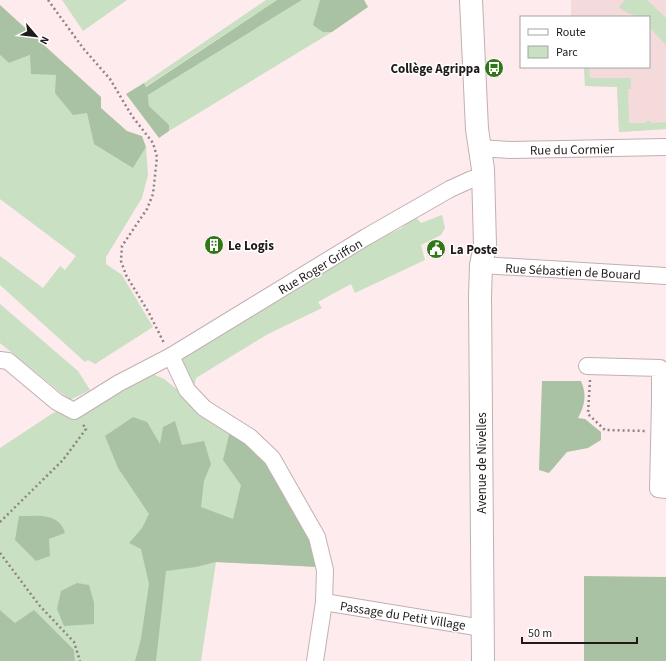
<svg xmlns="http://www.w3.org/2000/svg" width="666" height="661" font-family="'Source Sans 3',sans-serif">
<rect width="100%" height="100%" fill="#feebed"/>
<path fill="#f5dadc" d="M571,0H666V129L619,132L617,87L585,86L584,67H649V17H571Z"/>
<g fill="#c9e0c3">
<path d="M62,0H127L83,31Z"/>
<path d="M266,0H277L145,87L144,83Z"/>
<path d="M302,0H320L323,32H332L169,131L168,125L149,106L148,95Z"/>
<path d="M625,0H647L666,18V45L649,27V17C638,17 628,15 619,7Z"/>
<path d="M0,55L9,63L30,55L56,75L133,168L146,147L148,175L142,198L106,257V264L122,275L153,327L95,364L88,360L85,362L0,285V256L43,288L60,266L65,270L76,256L0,199Z"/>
<path d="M584,67H589L590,78H631V89H628L629,123H646L647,121H650L651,123L666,122V129L619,132L617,87L585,86Z"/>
<path d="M442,215L445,228L441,235L421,245L425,260L355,293L351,284L318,302L322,308L268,334L196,378L194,388L179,364L182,354L340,257L402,228L412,218L416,217L421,223Z"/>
<path d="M0,304L78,371L90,390L70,400L0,343Z"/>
<path d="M153,374L164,379L230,431L319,567L216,562L201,661H75L74,650L15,623L0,610V448L53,413L142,377Z"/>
</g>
<g fill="#aac2a4">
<path d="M277,0H302L148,95L149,106L169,125V131L159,138L126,94L144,83L146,87Z"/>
<path d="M320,0H364L368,7L332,32H323L313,25Z"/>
<path d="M0,5L101,97V108L127,131L142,136L146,147L133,168L94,144L87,113L73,115L55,93L56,75L31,74L30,55L9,63L0,55Z"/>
<path d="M542,381H581C587,395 585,405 578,418L585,419L601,432V440L588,448L567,452L549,473L539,470Z"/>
<path d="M133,417L147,422L160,444L163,427L175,421L182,445L204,441L211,464L204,481L201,507L233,519L241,485L223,460L230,431C247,444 267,459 280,477C298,502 309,538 319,567L216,562L196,567L166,571L156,661H135L141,639L149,584L141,549L129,543L142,528L149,514L118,468L105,436Z"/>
<path d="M19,516C37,516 59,512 65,533L49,539L50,556L36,561L15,540Z"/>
<path d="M584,576L666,577V661H584Z"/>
<path d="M77,583L89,585L94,603V624L64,626L57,609L61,591Z"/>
<path d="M0,610L15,623L34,610L74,650L75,661H0Z"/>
</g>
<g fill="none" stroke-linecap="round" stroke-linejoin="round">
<g stroke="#c2b0b1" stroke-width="18">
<g id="minor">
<path d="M479,148L511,150L666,147"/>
<path d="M481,265L666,276"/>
<path d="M171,356L187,390L204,408L250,437L272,458L317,537L325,570L324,602L315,661"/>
<path d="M0,360L8,361L57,402L74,411L119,383L171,356L366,237L450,189L472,179"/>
<path d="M587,366L660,368V402"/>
<path d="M666,403L660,402L658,489L666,490"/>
<path d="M324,602L482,628"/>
</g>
</g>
<g stroke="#c2b0b1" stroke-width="24">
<path id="secondary" d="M471,0L477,129L483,169L485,246L481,265L480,297L483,661"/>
</g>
<g stroke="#8e8283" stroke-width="2.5" stroke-dasharray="2 3" stroke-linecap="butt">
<path d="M48,0L83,48L110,79L132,116L153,143L157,157L153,194L147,209L122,246L121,261L126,275L149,313L164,343"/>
<path d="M590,380L588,414L605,430L645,431"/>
<path d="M0,522L63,460L86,429L82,423"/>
<path d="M0,553L39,605L74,642L80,661"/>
</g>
<use href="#minor" stroke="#fff" stroke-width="16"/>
<use href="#secondary" stroke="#fff" stroke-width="22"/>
</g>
<defs>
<g id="bus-disc" transform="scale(1)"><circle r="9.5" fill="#317617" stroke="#fff"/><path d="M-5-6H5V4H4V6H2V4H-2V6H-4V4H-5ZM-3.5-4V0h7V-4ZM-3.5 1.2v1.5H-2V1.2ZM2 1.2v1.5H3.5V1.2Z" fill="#fff"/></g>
<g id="building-disc" transform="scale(1)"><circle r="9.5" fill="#317617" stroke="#fff"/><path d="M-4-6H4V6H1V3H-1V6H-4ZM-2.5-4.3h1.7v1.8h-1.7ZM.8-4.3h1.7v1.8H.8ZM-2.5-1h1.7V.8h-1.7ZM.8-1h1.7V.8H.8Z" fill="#fff"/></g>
<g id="civic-disc" transform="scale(1)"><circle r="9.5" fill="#317617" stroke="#fff"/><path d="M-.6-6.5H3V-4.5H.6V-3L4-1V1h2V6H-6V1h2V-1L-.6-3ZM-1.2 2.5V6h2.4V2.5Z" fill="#fff"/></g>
</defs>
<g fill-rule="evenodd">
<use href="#bus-disc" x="494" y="68"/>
<use href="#building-disc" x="214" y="245"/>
<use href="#civic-disc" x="436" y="249"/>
</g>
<g text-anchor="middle" stroke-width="3" stroke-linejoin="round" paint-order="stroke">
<g font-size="13" font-weight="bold" fill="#201a1a" stroke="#fff" text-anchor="start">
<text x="480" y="73" text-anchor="end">Collège Agrippa</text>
<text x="228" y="250">Le Logis</text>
<text x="450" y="254">La Poste</text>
</g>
<g font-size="13" fill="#201a1a" stroke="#fff">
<text transform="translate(572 149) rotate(-1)" y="5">Rue du Cormier</text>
<text transform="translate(320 266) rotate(-31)" y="5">Rue Roger Griffon</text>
<text transform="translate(573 271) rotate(3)" y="5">Rue Sébastien de Bouard</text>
<text transform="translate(481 463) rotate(-90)" y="5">Avenue de Nivelles</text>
<text transform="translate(403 615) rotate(9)" y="5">Passage du Petit Village</text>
</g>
</g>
<rect x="520" y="16" width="130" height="52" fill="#ffffff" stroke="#a6a3a3"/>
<rect x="528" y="29" width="20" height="6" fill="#ffffff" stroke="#a6a3a3"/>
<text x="556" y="36" font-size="12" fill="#201a1a">Route</text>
<rect x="528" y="46" width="20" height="12" fill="#c9e0c3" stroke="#a6a3a3"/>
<text x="556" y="56" font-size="12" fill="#201a1a">Parc</text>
<g transform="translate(36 36) rotate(118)" stroke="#ffffff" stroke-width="3" paint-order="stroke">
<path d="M0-3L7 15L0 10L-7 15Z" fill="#201a1a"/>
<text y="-6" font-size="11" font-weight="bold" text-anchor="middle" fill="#201a1a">N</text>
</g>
<path d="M522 637v6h115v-6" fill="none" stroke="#201a1a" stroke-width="2"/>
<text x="528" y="637" font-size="12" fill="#201a1a" stroke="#ffffff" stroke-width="3" paint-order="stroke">50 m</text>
</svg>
